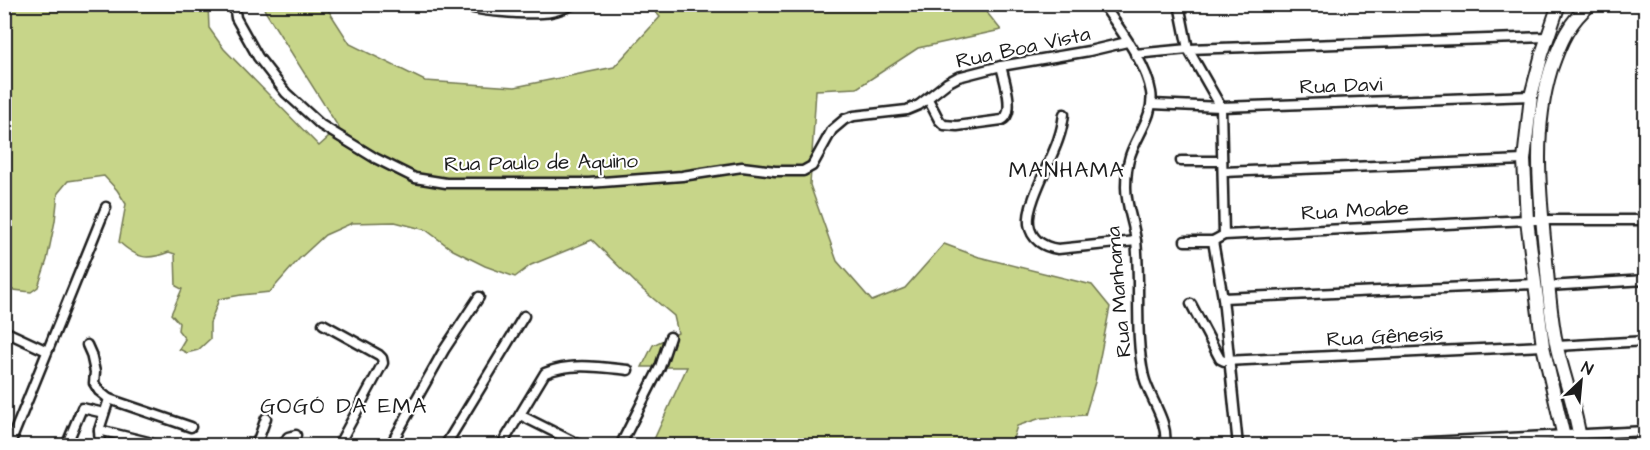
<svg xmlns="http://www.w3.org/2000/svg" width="1650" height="450" font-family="'Architects Daughter',sans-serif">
<rect width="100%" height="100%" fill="#fff"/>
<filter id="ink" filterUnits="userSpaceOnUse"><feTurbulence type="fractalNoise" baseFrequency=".0167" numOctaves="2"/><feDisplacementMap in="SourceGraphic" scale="12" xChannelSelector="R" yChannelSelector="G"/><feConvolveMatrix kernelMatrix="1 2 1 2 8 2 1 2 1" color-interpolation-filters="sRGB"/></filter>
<g filter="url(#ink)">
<path fill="#c7d589" stroke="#727852" stroke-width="1.5" d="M980,4L1001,30L918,48L857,88L816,90L810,185L837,261L872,301L905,288L944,244L979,257L1092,285L1110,307L1095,382L1085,415L1041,418L1017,426L1011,445L651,446L687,367H642L653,345L678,333L674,316L643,290L592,240L531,265L515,277L485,266L453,250L426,230L395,222L352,223L325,235L299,259L270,292L241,295L219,299L210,323V339L198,350L187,353L179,349L185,339L178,330L179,323L171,314L182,289L176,286L175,254L169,252C146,261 137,258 119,242L126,204L117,190L104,176L68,181L58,193L55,221L47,260L38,287L31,292L5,289V5H208L209,28L224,49L319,146L339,128L265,11L263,5H325L350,44L425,81L515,87L614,67L660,17L649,5Z"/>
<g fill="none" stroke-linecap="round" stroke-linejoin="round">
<g stroke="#1c1c1c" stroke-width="13">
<g id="street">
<path d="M234,4L236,18L258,57L286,93L321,125L375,158L415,178L446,183H589L682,176L742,167L775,171H803L812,166L832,130L845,119L854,116L907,110L919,105L947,83L958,77L1001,66L1089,51L1127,42"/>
<path d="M462,4C475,12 525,14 542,13C552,13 565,8 574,4"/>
<path d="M1103,4C1119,29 1146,62 1151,92C1155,114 1137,135 1130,156C1127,166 1126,177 1126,187C1126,206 1134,223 1136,241C1141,286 1134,332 1144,377C1150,400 1169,421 1165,446"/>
<path d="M1179,4L1188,49L1221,107L1224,235"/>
<path d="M1135,54L1188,49L1547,37"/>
<path d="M928,99L939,120L944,125L957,126L1002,120C1016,113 1004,79 1001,66"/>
<path d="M1152,104L1221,107L1531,96"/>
<path d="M1064,114C1063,121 1062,129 1059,137C1053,158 1026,204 1029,224C1031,240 1044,247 1058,249L1136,241"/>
<path d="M1181,161H1222"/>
<path d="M1223,172L1524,160"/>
<path d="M1185,241H1213L1224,235L1527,220H1646"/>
<path d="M1213,241L1223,298L1238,446"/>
<path d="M1548,286L1646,280"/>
<path d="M1223,298L1535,284"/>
<path d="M1191,304L1220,359L1224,361L1543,346"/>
<path d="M323,324L379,355L382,358L383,363L338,446"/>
<path d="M4,331L47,351"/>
<path d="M87,345L91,354L95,372L94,383L99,391L109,399L191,427"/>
<path d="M1557,346L1646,341"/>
<path d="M520,415L582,446"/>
<path d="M99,430L148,442L155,446"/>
<path d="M9,446L106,207"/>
<path d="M66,446L82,408L104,413"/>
<path d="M100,446L99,430L109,399"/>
<path d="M256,446L266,418"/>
<path d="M283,446L288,437L296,435"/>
<path d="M390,446L444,350L479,297"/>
<path d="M445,446L524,316"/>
<path d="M501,446L545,373C570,362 601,367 628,370"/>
<path d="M620,446L660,367L670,337"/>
<path d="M1352,446L1646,431"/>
</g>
</g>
<g stroke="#1c1c1c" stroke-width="16">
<g id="secondary">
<path d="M1559,4L1542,54L1531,96L1524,160L1527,220L1543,346L1566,446"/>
<path d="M1581,446C1577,412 1565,381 1557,348C1550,316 1548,282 1545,249C1539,188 1533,128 1551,69C1560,43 1569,21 1591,4"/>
</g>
</g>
<use href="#street" stroke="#fff" stroke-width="8"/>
<use href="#secondary" stroke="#fff" stroke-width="12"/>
</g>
</g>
<g text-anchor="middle" stroke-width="4.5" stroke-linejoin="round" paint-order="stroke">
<g font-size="21" fill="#1c1c1c" stroke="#fff">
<text transform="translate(1023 47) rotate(-12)" y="7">Rua Boa Vista</text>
<text transform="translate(1341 85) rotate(-2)" y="7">Rua Davi</text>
<text transform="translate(541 162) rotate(-1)" y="7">Rua Paulo de Aquino</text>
<text transform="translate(1355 210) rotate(-3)" y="7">Rua Moabe</text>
<text transform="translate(1118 292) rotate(-95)" y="7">Rua Manhama</text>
<text transform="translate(1385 336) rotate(-3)" y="7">Rua Gênesis</text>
</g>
<g font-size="22" letter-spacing="1.5" fill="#1c1c1c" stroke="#fff">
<text x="1067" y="177">MANHAMA</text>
<text x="344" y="413">GOGÓ DA EMA</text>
</g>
</g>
<rect width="1650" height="450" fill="none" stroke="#fff" stroke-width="24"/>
<rect x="12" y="12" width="1626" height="426" fill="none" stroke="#1c1c1c" stroke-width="2" filter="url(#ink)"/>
<g transform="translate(1581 381) rotate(26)" stroke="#ffffff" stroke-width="4.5" paint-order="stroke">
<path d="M0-4.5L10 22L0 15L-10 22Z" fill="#1c1c1c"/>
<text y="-9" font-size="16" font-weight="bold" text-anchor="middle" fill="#1c1c1c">N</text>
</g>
</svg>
